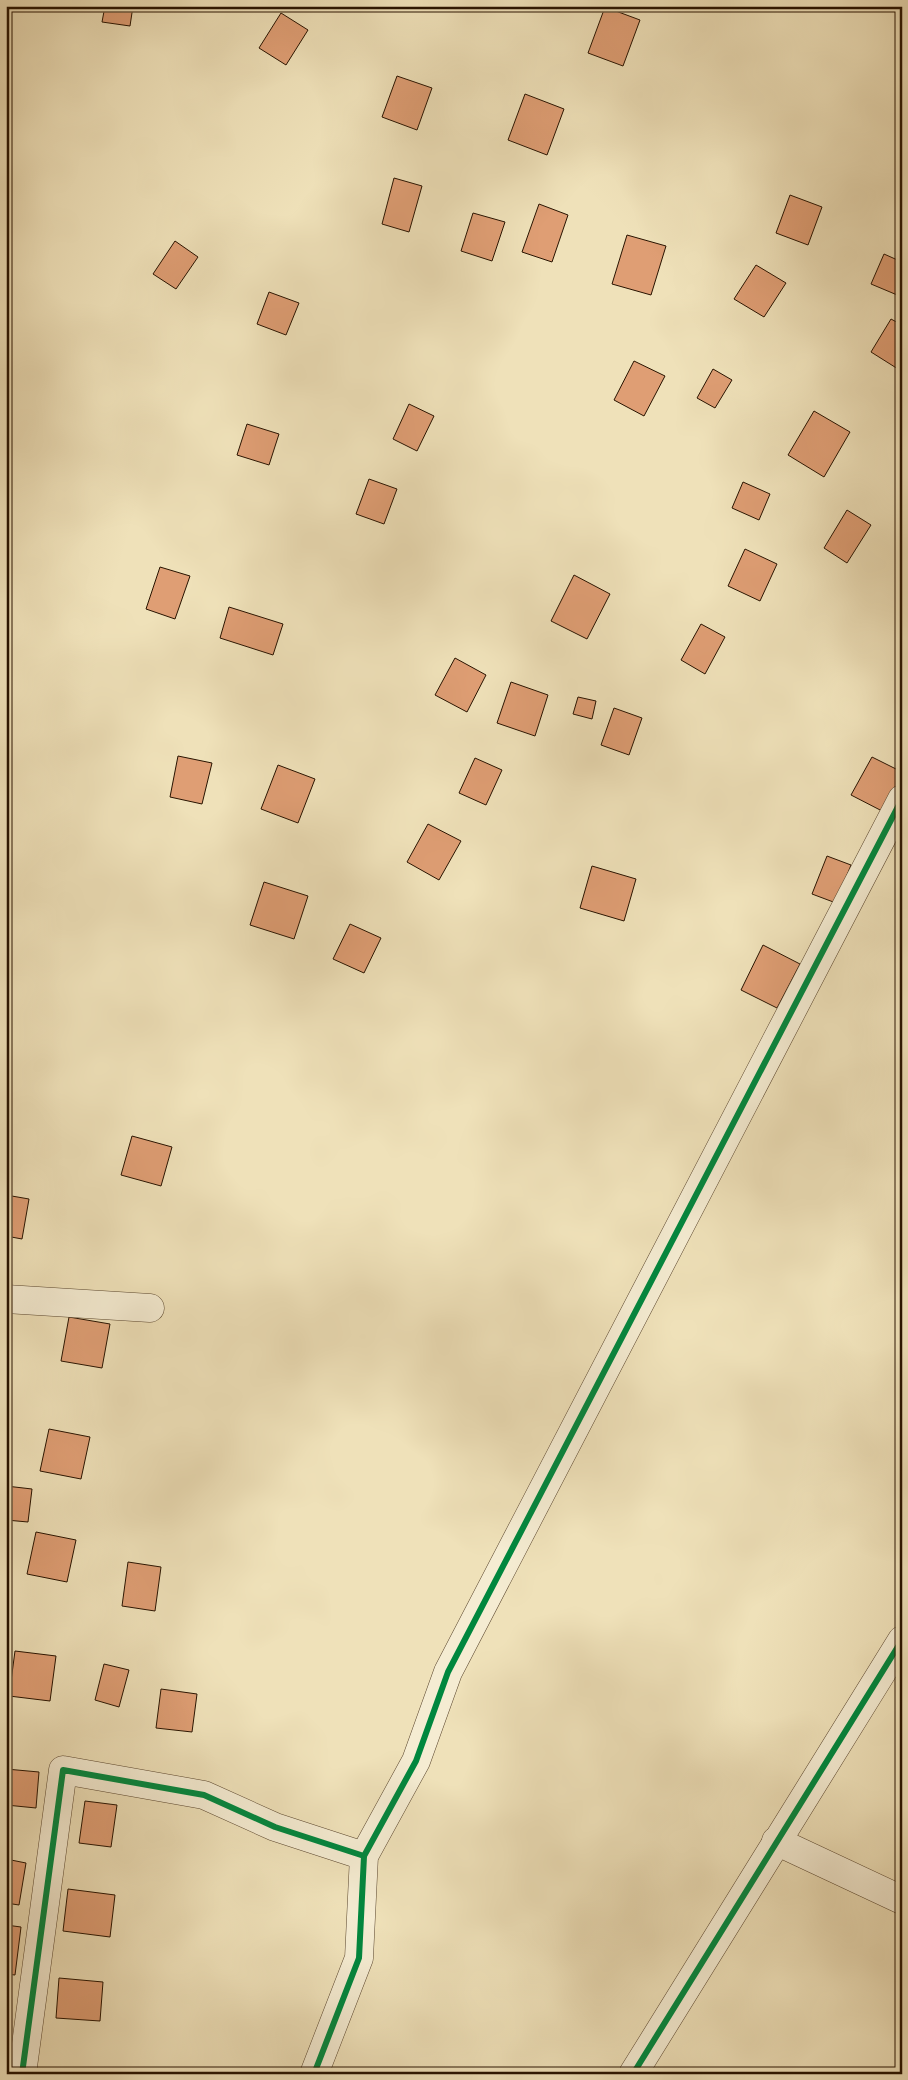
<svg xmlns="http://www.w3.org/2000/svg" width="908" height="2080" font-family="'EB Garamond',serif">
<rect width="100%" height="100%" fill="#efe1b9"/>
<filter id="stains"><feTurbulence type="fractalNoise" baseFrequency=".004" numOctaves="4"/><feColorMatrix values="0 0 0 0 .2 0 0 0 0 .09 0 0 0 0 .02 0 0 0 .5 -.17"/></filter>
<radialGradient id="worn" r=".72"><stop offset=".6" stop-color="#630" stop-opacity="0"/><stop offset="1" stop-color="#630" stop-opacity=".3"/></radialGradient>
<g fill="#df9e74" stroke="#281300">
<path d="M105,6H133L130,26L102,22Z"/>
<path d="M605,7L640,20L623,66L588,53Z"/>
<path d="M281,13L308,30L286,65L259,48Z"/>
<path d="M397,76L432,88L417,130L382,117Z"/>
<path d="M525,94L564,109L547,155L508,140Z"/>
<path d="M394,178L422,186L409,232L382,224Z"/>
<path d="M790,195L822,207L808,245L776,233Z"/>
<path d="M539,204L568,215L552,262L522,252Z"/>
<path d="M473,213L505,222L492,261L461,251Z"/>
<path d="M627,235L666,246L651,295L612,284Z"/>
<path d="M175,241L198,257L176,289L153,274Z"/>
<path d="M884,254L902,262V297L871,284Z"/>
<path d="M756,265L786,283L764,317L734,299Z"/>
<path d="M269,292L299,303L286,335L257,324Z"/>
<path d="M891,319L902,325V363L898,369L871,352Z"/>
<path d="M634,361L665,376L644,416L614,400Z"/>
<path d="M713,369L732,380L715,408L697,398Z"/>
<path d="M409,404L434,416L417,451L393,439Z"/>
<path d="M814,411L850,432L824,477L788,455Z"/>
<path d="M247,424L279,434L269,465L237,455Z"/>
<path d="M369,479L397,489L384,524L356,514Z"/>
<path d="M743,482L770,494L759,520L732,508Z"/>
<path d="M847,510L871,525L847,563L824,548Z"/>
<path d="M745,549L777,564L760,601L728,586Z"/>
<path d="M160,567L190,576L175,619L146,609Z"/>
<path d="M574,575L610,594L587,639L551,621Z"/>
<path d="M229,607L283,624L273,655L220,638Z"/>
<path d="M701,624L725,637L705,674L681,660Z"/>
<path d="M455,658L486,675L467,712L435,695Z"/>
<path d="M511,682L548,695L535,736L497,723Z"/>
<path d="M578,697L596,701L592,719L573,714Z"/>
<path d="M614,708L642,718L629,755L601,745Z"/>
<path d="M178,756L212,763L202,804L170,797Z"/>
<path d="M872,757L902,772V779L884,812L851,795Z"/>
<path d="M475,758L502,770L486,805L459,793Z"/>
<path d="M278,765L315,779L298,823L261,809Z"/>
<path d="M428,824L461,841L439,880L407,862Z"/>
<path d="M827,856L851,865L836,903L812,894Z"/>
<path d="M592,866L636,879L624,921L580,908Z"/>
<path d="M264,882L308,896L294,939L250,925Z"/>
<path d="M350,924L381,938L364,973L333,959Z"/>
<path d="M763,945L800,964L777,1008L741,990Z"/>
<path d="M132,1136L172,1147L161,1186L121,1175Z"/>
<path d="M6,1195L29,1199L22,1239L6,1236Z"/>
<path d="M69,1317L110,1324L102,1368L61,1361Z"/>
<path d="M49,1429L90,1437L81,1479L40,1471Z"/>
<path d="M6,1486L32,1489L28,1522L6,1520Z"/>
<path d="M36,1532L76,1540L67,1582L27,1574Z"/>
<path d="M128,1562L161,1567L155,1611L122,1606Z"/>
<path d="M15,1651L56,1656L50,1701L9,1696Z"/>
<path d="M104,1664L129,1670L119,1707L95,1700Z"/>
<path d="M161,1689L197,1694L192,1732L156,1728Z"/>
<path d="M6,1769L39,1772L36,1808L6,1805Z"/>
<path d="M85,1801L117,1805L111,1847L79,1843Z"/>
<path d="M6,1859L26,1863L19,1905L6,1903Z"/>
<path d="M68,1889L115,1895L110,1937L63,1931Z"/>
<path d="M6,1925L21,1927L15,1975L6,1974Z"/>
<path d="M59,1978L103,1982L100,2021L56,2018Z"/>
</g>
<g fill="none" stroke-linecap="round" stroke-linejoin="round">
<g stroke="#5a462e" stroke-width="29">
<g id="street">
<path d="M6,1299L150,1308"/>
<path d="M776,1841L902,1900"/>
<path d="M22,2074L63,1770L204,1795L275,1827L364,1856"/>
<path d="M314,2074L359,1958L364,1856L416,1761L448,1672L902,799"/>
<path d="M633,2074L902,1640"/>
</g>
</g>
<use href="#street" stroke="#f5ecd2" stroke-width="28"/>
<g stroke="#f5ecd2" stroke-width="9">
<g id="cycleway">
<path d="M22,2074L63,1770L204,1795L275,1827L364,1856"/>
<path d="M314,2074L359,1958L364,1856L416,1761L448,1672L902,799"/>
<path d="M633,2074L902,1640"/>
</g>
</g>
<use href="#cycleway" stroke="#00873e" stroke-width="6"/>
</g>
<rect width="908" height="2080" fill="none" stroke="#efe1b9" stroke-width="25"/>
<rect x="8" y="8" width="893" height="2065" fill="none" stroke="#281300" stroke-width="2.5"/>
<rect x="12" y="12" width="883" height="2055" fill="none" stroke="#281300"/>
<rect width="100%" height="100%" filter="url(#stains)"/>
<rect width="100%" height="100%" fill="url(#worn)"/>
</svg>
